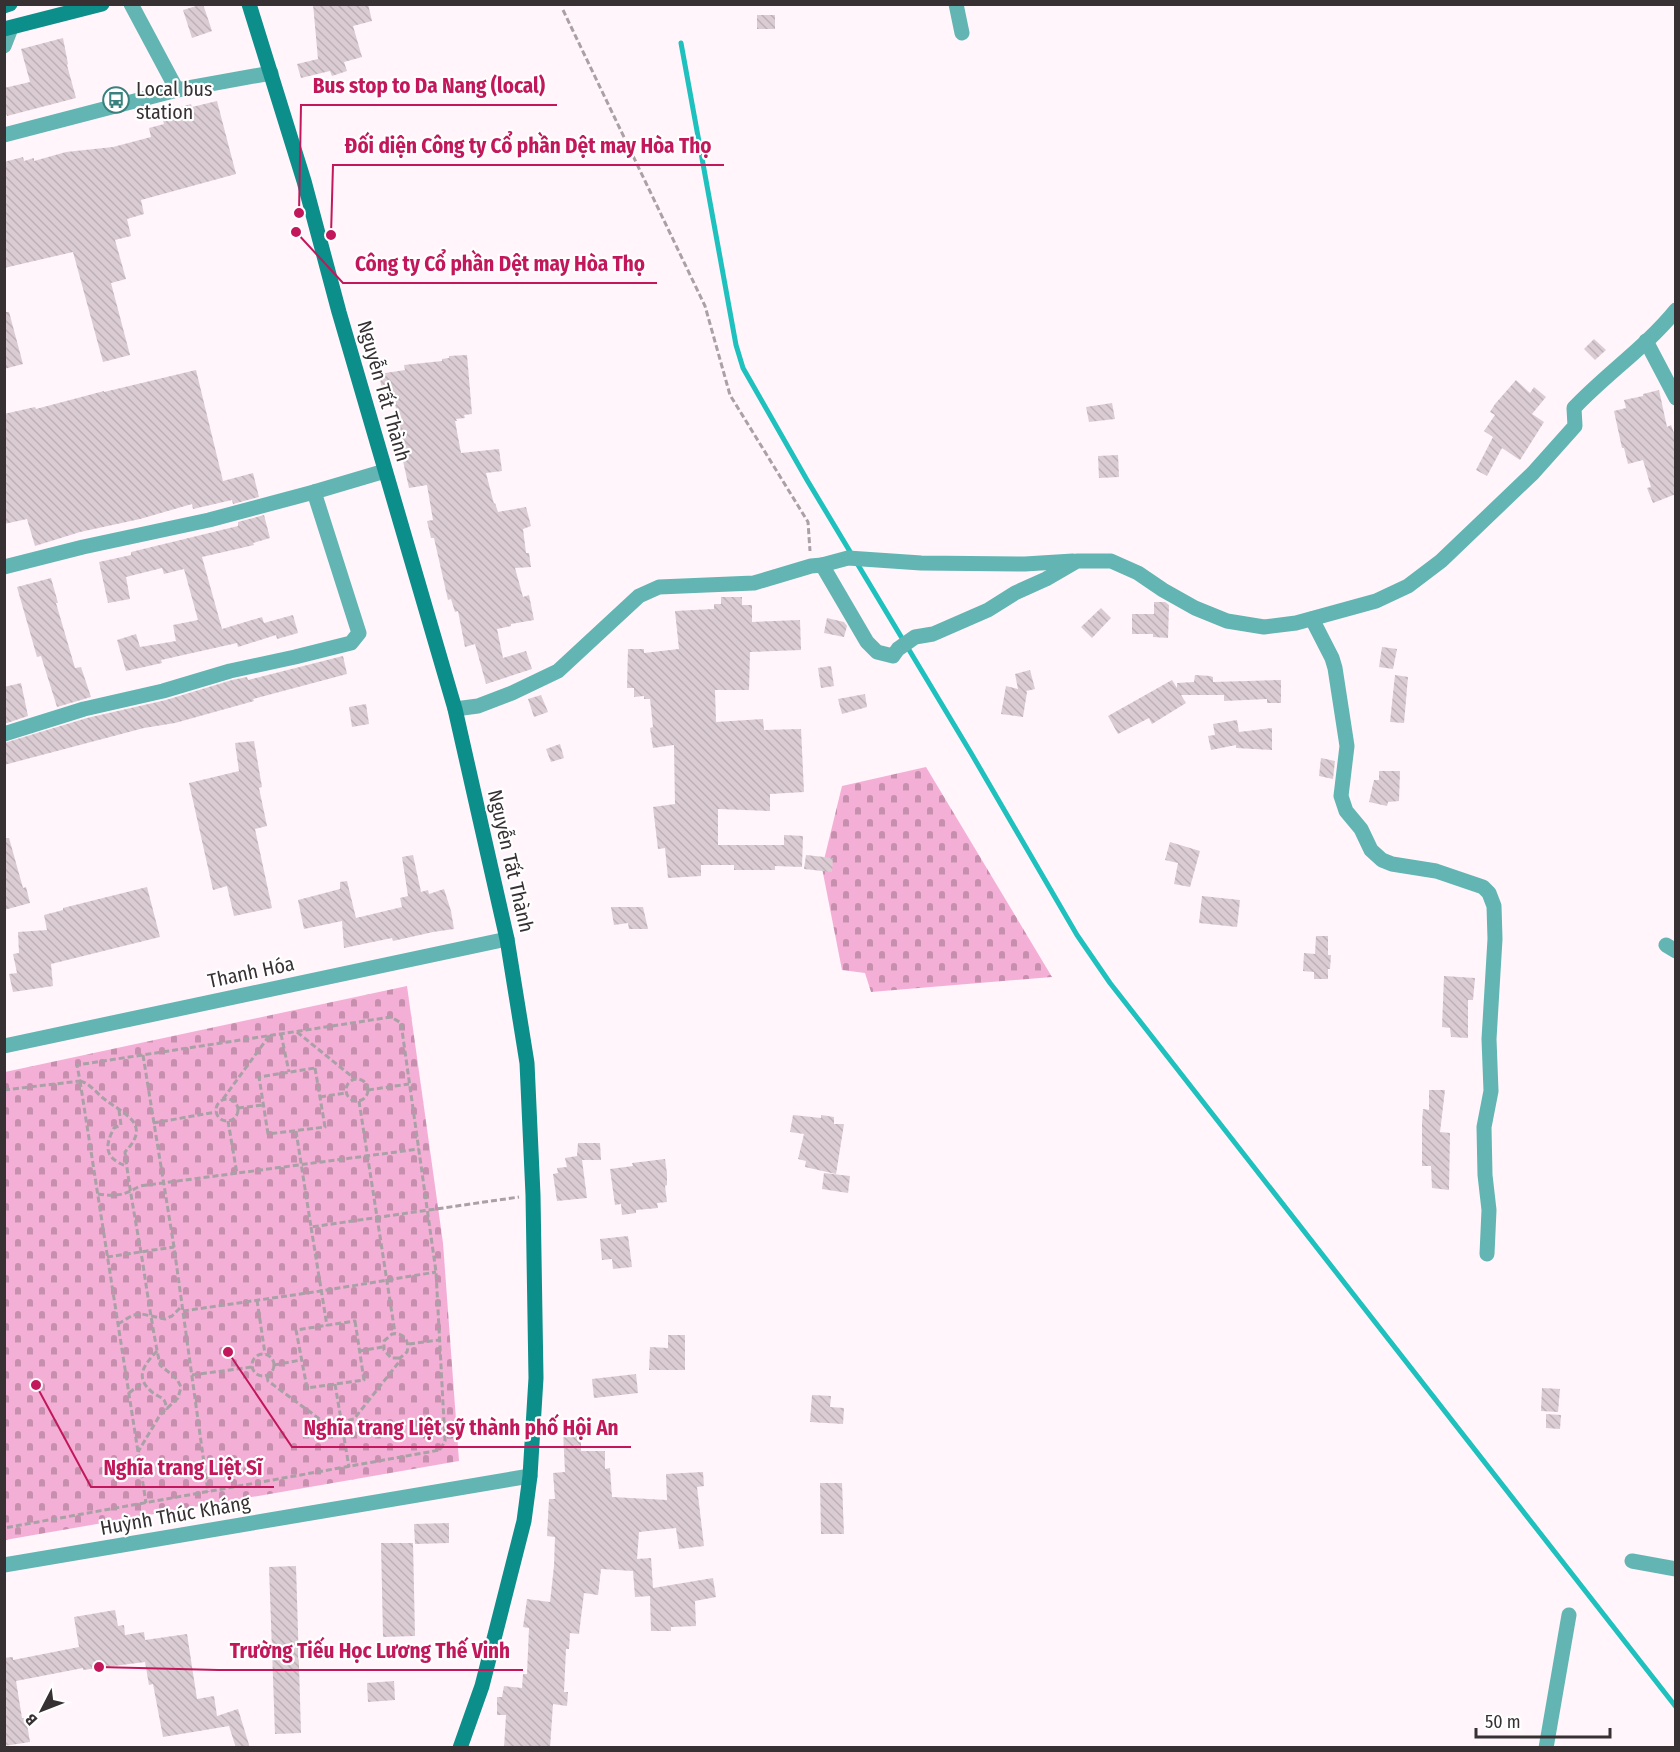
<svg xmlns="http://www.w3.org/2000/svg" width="1680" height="1752" font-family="'Fira Sans Condensed',sans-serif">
<defs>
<pattern id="cemetery-stones" width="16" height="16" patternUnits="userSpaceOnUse" patternTransform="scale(1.5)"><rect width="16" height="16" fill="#f4afd6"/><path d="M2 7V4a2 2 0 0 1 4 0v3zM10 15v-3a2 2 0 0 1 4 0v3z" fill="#c68fae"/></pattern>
<pattern id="building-back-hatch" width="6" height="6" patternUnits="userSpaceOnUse" patternTransform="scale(1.5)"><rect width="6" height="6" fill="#dbccd4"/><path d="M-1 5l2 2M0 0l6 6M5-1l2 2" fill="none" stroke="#bdb0b7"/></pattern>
</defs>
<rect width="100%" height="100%" fill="#fff5fa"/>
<g fill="url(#cemetery-stones)">
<path d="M926,767L1052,977L871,992L865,973L842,970L822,868L842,786Z"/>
<path d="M407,986L443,1243L459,1461L5,1540V1072Z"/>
</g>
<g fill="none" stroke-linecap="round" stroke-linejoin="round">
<path stroke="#1ec1bd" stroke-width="5" d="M681,43L736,345L743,368L807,480L971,753L1077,935L1110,983L1676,1707"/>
</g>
<g fill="url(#building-back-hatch)">
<path d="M203,4L212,31L192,38L183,10Z"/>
<path d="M313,4H368L372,21L353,26L362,57L344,62L347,71L332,76L330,71L301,78L297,64L318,59Z"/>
<rect x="757" y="15" width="18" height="14"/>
<path d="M63,38L68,64L67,65L76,98L7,116L4,107V88L30,82L21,49Z"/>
<path d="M217,101L236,174L141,200L144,214L127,219L131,236L115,240L126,279L111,283L130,355L103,362L73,252L4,268V162L23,157L24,161L34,158V161L66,152L113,147L151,137L149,128L164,124L161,113L191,104L192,107Z"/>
<path d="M4,312H9L23,364L4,369Z"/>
<path d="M1594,339L1606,350L1595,360L1584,349Z"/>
<path d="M467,355L472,414L464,415L465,418L456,419L457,421H455L461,453L499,449L502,471L486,473L494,504L495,503L498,512L526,507L531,526L523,529L526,553H529L531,567L515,568L523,597L529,595L534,620L511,624V626L497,629L503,658L526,651L532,669L486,684L475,644L465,647L458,611L455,612L451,599L448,600L434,538H431L427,521L433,520L427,485L409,488L397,434H401L394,399L384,401L379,374L405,370L404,365L442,361V359L449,358V356Z"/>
<path d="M196,370L223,481L253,473L259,497L233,504L232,500L193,509L192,504L140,519L80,532L35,546L27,519L4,524V414L35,407L36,409L104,391V392Z"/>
<path d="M1516,380L1530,393L1534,387L1546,397L1532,414L1544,422L1520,460L1502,448L1487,476L1476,470L1493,437L1484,431L1495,415L1490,412L1495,404Z"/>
<path d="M1659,390L1667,427L1671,425L1676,438V494L1653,503L1647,488L1651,487L1643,460L1628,464L1624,448H1622L1614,411L1626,408L1624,400L1643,396V394Z"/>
<path d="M1112,403L1115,419L1089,422L1086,407Z"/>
<path d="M1118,455L1119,477L1099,478L1098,456Z"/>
<path d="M264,515L270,538L253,543L254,545L202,557L222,629L262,617L264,623L293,615L298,633L277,639L276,635L238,647L237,643L161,660L162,663L126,671L117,640L136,634L140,647L176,641L173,625L198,620L184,569L164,574L162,568L126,577L130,599L108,603L99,562L131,555V552L238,526V522Z"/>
<path d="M51,578L58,603H56L75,668L81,667L91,697L57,707L41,656L37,657L17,587Z"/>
<path d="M721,597H742V605H752V622L800,620L801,650L750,652L749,690H715L716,722L763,719L764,730L801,729L804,792L770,794V811L718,809V845H784V835L803,836L802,867L775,866V870H734V865H701V876L668,878L665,848L658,849L653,807L675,804L674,745L653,748L650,728L653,727L650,699H644V696L634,697V688H627L628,649H644V653L679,649L675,611L714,609V604H721Z"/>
<path d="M1154,602H1165L1169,605L1168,638L1153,637V634H1132V614H1154Z"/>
<path d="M1101,608L1111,618L1092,638L1081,627Z"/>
<path d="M827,618L844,622L847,626L844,637L824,633Z"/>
<path d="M1382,647L1397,649L1393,669L1379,667Z"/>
<path d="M343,656L347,674L253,699L254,701L175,723L144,728L4,765V743L87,718L166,700L232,680L247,677L248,680Z"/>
<path d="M831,666L834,686L821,688L818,668Z"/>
<path d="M1030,670L1035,689L1026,691L1027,692L1023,717L1001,714L1006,686L1018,689L1015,674Z"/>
<path d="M1195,675L1210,676L1213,677V682L1281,680V703H1267V699L1224,701V695H1181L1186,703L1152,724L1149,718L1118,734L1108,716L1172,680L1177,688V683L1194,682Z"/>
<path d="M1395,675L1408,677L1404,723L1390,722Z"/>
<path d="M21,683L28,716L4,724V687Z"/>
<path d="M865,694L867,707L842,714L838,699Z"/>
<path d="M541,695L548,712L534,717L528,699Z"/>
<path d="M366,704L369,724L352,727L349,707Z"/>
<path d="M1237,720L1239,732L1272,728V750L1236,748V745L1211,750L1208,736L1215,735L1213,724Z"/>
<path d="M254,741L262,787L259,788L267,826L255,829L272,908L234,916L227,886L213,890L189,783L239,771L235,743Z"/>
<path d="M560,744L564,758L551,762L546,749Z"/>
<path d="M1321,758L1335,761L1333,779L1319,776Z"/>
<path d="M1379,771H1400L1399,801L1388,802L1387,806L1369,802L1374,780H1379Z"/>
<path d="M4,838H9L23,888L26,887L30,903L4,910Z"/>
<path d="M1170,842L1200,851L1190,887L1174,884L1178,863L1165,860Z"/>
<path d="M413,855L421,892L428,890L429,894L444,889L451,911L454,929L433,932L393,941L392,938L344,948L342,921L304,929L298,900L340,889V882L347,881L356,918L402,907L400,898L408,896L402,857Z"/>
<path d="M806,855L833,858L832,872L804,869Z"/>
<path d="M147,887L160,937L51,964L53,986L13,992L9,974L17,973L13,954L19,953L18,932L47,930L44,915L63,910V908Z"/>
<path d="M1202,896L1240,900L1237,927L1199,923Z"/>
<path d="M611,907H643L648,929H629L628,923L614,925Z"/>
<path d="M1316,936H1328V955H1331L1330,969H1328V979H1314V972L1303,971L1304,953L1315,954Z"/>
<path d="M1444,976L1475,978L1473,1000H1468V1038L1451,1037L1450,1028L1442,1027Z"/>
<path d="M1429,1090H1445L1440,1132L1450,1133L1449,1190L1432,1188L1431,1166H1422V1123L1423,1109L1429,1110Z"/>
<path d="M793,1115L821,1118V1115L834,1117V1124H844L836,1174L805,1167L806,1161L798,1159L804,1134L790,1132Z"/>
<path d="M578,1143H600L601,1160H582L587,1198L557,1201L553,1174L558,1173L557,1168L567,1167L565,1158L577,1156Z"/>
<path d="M665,1159L667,1174V1185L665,1186L667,1202L657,1203L658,1208L636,1210V1213L622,1215L621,1204L615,1205L610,1169L633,1166L632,1163Z"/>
<path d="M824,1173L850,1176L848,1193L822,1189Z"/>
<path d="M628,1236L632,1267L613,1269L612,1259L602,1260L600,1239Z"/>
<path d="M668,1335H685V1370H649L650,1347L668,1348Z"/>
<path d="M636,1374L638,1393L594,1398L592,1379Z"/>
<path d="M1542,1388L1560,1389L1558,1412L1541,1411Z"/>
<path d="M812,1395L831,1396L830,1407L844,1408L843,1424L810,1422Z"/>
<path d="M1546,1414L1561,1415L1560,1429L1546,1428Z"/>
<path d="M581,1430V1451H605V1469L610,1468L612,1497L667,1500L666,1474L703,1472L704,1486L697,1487L704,1546L679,1549L676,1528L639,1532L637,1559L651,1558L653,1588L713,1578L716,1597L695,1601L696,1626L671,1627V1631H651L650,1596L635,1597L633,1571L601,1569L598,1595L584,1593L579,1634L570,1633L569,1649H566L564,1692H568L567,1706L553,1704L550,1748H504L506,1715H497V1697H502L504,1686L522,1688L523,1674H527L529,1628L523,1627L527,1599L550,1602L554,1566L555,1537L547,1536L549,1499H555L553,1473L565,1472L563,1431Z"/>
<path d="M820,1483H842L844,1534H821Z"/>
<path d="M449,1523V1543L415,1544L414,1524Z"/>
<path d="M381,1543H413L415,1636L383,1637Z"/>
<path d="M296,1566L301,1733L275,1734L269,1567Z"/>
<path d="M115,1610L118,1626L124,1625L125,1635L144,1632L145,1640L187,1634L197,1699L214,1696L217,1716L238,1709L250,1748H236L229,1726L163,1737L153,1684L149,1685L145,1662L83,1670V1668L16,1681L22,1718H26L30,1742L4,1746V1658L13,1657V1660L79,1647L74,1617Z"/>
<path d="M394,1681L395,1700L368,1702L367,1683Z"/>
</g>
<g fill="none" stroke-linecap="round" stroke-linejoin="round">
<g stroke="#a9a1a5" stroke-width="3" stroke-dasharray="6 3" stroke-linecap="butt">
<path d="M563,10L705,306L730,395L808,522L810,551"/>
<path d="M297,1032L355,1079"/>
<path d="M281,1034L289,1072"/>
<path d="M143,1055L174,1247L208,1492"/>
<path d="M315,1068L325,1127L268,1134L259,1077Z"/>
<circle cx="357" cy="1090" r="11"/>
<path d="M80,1081C89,1083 96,1092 103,1098C123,1114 153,1123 125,1152C129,1186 135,1218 141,1252C147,1290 152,1327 160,1365L177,1379L181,1387L178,1398L160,1415L138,1452"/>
<path d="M80,1081L146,1503"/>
<path d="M4,1090L80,1081L77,1065L391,1017L401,1023L436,1272L445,1441L440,1450L4,1528"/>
<path d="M368,1090L409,1084"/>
<path d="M320,1097L345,1093"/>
<circle cx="227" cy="1110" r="11"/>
<path d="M223,1099L269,1036"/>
<path d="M359,1101L395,1333"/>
<path d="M238,1108L263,1105"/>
<path d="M119,1110L121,1125L114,1128C104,1147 105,1158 126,1166"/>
<path d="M228,1121L237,1174"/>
<path d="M153,1123L216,1112"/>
<path d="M296,1131L311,1227L519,1197"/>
<path d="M98,1194C117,1197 124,1195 140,1186L419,1149"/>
<path d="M311,1227L327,1326"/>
<path d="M107,1257L174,1247"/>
<path d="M257,1300L265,1354"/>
<path d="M183,1311L321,1291L436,1272"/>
<path d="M355,1321L364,1380L307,1388L296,1330Z"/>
<path d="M118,1324L133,1315L142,1314L165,1319L172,1316L182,1306"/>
<path d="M409,1344L439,1340"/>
<path d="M157,1351C144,1365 134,1377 152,1392C155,1395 162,1397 164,1400C166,1403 166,1407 167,1410"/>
<path d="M359,1351L383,1347"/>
<circle cx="263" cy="1365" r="11"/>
<path d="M274,1365L301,1360"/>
<path d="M192,1375L252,1367"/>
<path d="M267,1376L268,1381L325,1423L341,1422L354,1419L399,1362L400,1358L407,1352C410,1340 403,1332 392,1334L384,1341V1350L391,1358H400"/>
<path d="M335,1384L349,1467"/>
<path d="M129,1393L143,1382"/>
</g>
<g stroke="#62b5b2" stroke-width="15">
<path d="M131,4L177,90"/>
<path d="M956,4L962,33"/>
<path d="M4,46L11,28"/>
<path d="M4,135L177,90L271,73"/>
<path d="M1646,341L1676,398"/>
<path d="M822,565L848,558L921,563L1025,564L1073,561"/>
<path d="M4,567L83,547L209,520L314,492L385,471"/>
<path d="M1312,619L1332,658L1335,668L1347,746L1341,796L1346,811L1361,829L1371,850L1382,860L1392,864L1436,871L1483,887L1489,893L1494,906L1495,939L1489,1039L1491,1091L1484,1127L1485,1175L1489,1210L1487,1254"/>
<path d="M455,709L478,706L512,693L558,671L639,596L659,587L754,583L811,566L822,565L867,642L877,652L893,656L898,649L915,637L933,634L988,610L1015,593L1046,579L1077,561H1111L1138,573L1163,590L1195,608L1227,621L1264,627L1296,623L1376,601L1408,586L1441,561L1533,473L1575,426L1574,408C1606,374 1646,347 1676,310"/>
<path d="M4,734L84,709L163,691L230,671L295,657L351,643L359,633L314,492"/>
<path d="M1666,945L1676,951"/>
<path d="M4,1046L507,939"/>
<path d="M1632,1561L1676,1569"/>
<path d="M4,1565L530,1476"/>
<path d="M1546,1748L1569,1615"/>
</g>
<g stroke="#0c8e8b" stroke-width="15">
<path d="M249,4L304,181L339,312L455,709L507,939L527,1063L533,1195L536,1378L530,1476L524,1521L482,1686L460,1748"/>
<path d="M4,6L10,4"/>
<path d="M4,29L102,4"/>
</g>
</g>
<defs>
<g id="bus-ring" transform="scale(1.35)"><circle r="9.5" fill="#fff" stroke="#39817f" stroke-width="1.5"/><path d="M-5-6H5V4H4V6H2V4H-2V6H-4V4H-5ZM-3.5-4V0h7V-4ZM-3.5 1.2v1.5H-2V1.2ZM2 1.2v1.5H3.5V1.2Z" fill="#39817f"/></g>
</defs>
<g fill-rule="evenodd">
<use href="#bus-ring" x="116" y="100"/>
</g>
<g text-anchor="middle" stroke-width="4.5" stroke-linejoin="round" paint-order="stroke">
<g font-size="20" fill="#373134" stroke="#fff" text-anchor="start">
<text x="136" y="96">Local bus<tspan x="136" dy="23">station</tspan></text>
</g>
<g font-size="20" fill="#373134" stroke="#fff">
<text transform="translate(384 391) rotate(74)" y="7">Nguyễn Tất Thành</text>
<text transform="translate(511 861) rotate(77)" y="7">Nguyễn Tất Thành</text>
<text transform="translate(251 972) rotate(-12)" y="7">Thanh Hóa</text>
<text transform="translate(175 1515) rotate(-10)" y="7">Huỳnh Thúc Kháng</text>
</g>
</g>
<path fill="none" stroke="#c2185b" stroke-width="2" d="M299 213L301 105H557M331 235L333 165H724M296 232L343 283H657M228 1352L292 1447H631M36 1385L91 1487H274M99 1667L218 1670H523"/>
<g fill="#c2185b" stroke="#fff" stroke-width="2">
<circle cx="299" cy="213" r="6"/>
<circle cx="331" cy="235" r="6"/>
<circle cx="296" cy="232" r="6"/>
<circle cx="228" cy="1352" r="6"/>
<circle cx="36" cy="1385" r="6"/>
<circle cx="99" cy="1667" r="6"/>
</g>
<g font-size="21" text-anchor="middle" font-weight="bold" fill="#c2185b" stroke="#fff" stroke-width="4.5" stroke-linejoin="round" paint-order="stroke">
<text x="429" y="93">Bus stop to Da Nang (local)</text>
<text x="528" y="153">Đối diện Công ty Cổ phần Dệt may Hòa Thọ</text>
<text x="500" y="271">Công ty Cổ phần Dệt may Hòa Thọ</text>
<text x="461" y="1435">Nghĩa trang Liệt sỹ thành phố Hội An</text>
<text x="183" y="1475">Nghĩa trang Liệt Sĩ</text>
<text x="370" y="1658">Trường Tiếu Học Lương Thế Vinh</text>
</g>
<rect width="1680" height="1752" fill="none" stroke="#373134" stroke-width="12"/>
<g transform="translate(42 1710) rotate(228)" stroke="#ffffff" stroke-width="4.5" paint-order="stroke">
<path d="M0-4.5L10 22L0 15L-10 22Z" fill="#373134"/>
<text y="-9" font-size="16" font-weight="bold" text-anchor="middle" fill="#373134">B</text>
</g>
<path d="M1476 1728v9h134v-9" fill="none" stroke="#373134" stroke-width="3"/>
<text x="1485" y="1728" font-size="18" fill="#373134" stroke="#ffffff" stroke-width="4.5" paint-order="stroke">50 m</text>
</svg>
